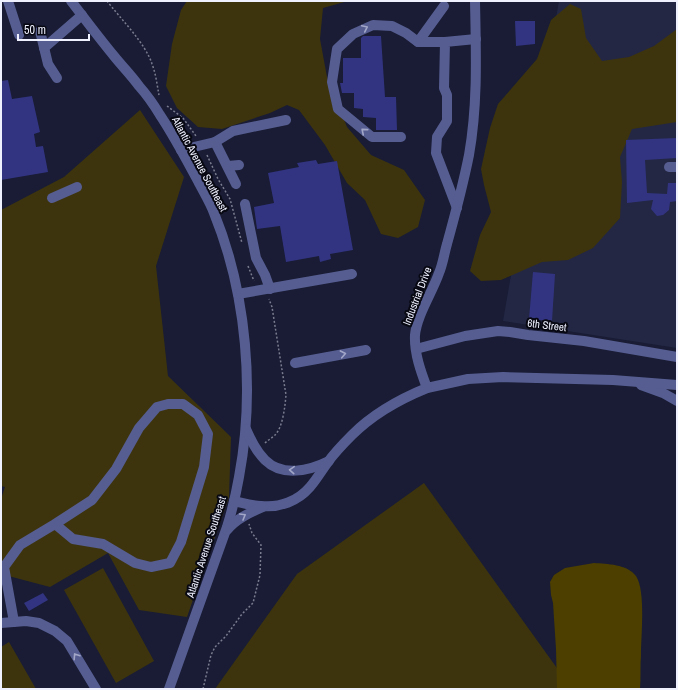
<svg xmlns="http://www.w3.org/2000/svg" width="678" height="690" font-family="'Archivo Narrow',sans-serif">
<rect width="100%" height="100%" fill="#191c34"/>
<path fill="#232744" d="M559,1H677V348L503,321Z"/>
<g fill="#3d340e">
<path d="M187,1H348L323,8L320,39L327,77L347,127L371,155L404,170L425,200L418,227L398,238L381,234L365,200L347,183L325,145L299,110L287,105L270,113L222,129L198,127L177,108L166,86L172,44L181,10Z"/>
<path d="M570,4L581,9L586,38L602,61L629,57L654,46L677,29V122L632,129L620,157L622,182L620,218L593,248L568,260L542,262L501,280L481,281L470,271L480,235L491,212L484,185L481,169L490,128L498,104L537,59L551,20Z"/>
<path d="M140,110L184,177L156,266L168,376L231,437L229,497L187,617L139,610L108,553L50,587L1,574V499L5,487L1,486V210L64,177Z"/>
<path d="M424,483L572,689H215L297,574Z"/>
<path d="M103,568L154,661L116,683L64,590Z"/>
<path d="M9,642L36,689H1V647Z"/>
</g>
<path fill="#4c3f00" d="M594,563C607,564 627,564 636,576C646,591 641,637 641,655C640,666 641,678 640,689H557L556,649L553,603L551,595L550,582L554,575L565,568Z"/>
<g fill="#323481">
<path d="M515,21H535V44L516,46Z"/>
<path d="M363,36H381L385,97H396L397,130H376V118L363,117V109L354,108V93H342L340,83H343V58H361V38Z"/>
<path d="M8,80L12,99L32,96L40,132L34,134L36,147L43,146L48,172L1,180V81Z"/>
<path d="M677,138V158L645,160L647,193L667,194L668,183H677V201L670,202L669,210L663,215L657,216L651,209L653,200L627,203L626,140Z"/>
<path d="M316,160L318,164L337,161L353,250L330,254L331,259L320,262L319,256L286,262L280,226L257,229L254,207L274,203L268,173L299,167L297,163Z"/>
<path d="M533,272L555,274L552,321L529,319Z"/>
<path d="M43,593L48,600L29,611L24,603Z"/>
</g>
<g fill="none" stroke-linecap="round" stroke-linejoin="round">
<g stroke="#7a7c90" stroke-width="1.5" stroke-dasharray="2 2" stroke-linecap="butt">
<path d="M107,1C120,18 146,44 152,64C156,74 157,85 159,95"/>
<path d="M167,106L183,118L196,136"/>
<path d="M207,155L218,179L230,199L242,243"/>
<path d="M248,266L254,281"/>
<path d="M265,443C268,440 272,438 275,435C283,427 285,406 286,395L272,307L269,299"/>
<path d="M203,689L211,655L215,647L226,636L242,614L253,603L260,575L261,545L252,533L249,524"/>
</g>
<g stroke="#565d91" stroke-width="10">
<path d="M8,1L19,35"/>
<path d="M71,1C85,19 99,38 114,56C122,66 131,75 139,86C147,95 154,105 160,115C174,136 186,159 198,181C203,191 210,202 214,213C247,294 255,392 239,477C236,494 232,511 227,527L169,689"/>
<path d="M40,31L48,64L57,78"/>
<path d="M418,42L444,6"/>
<path d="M44,48L82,15"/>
<path d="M401,137H372L338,109L332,82L337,49L353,34L373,25L392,26L406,33L418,42H445"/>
<path d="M215,142L236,184"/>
<path d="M181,150L215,142L233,131L286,120"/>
<path d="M228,166L239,165"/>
<path d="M669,167H677"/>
<path d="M52,198L77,187"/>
<path d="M245,204L256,258L265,275L270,289"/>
<path d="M457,208L436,153L437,137L447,121V95L444,88L445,42L476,39"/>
<path d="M238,294L352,274"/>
<path d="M416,349L465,336L498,331L510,332L528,335L584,341L677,357"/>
<path d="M295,363L366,350"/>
<path d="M641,385L663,393L677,401"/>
<path d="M427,388L468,379L503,377L613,380L677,385"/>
<path d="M246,429C251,440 256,451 265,460C282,477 309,471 329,461"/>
<path d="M234,501C243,503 252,506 261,506C280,508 298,501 310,487C317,479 322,470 328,462C335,452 344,443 352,435C373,414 400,399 427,388C421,372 414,353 415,335C417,315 432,293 439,273C443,264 444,254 447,244C455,215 463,185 469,155C478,104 476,53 475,1"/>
<path d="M227,530C236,519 249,513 263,507"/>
<path d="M14,622L4,567L20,545L55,524L73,539L103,544L135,563L151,567L170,563L181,542L204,467L208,434L198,415L183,404H168L157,407L139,428L116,469L92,500L55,524"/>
<path d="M1,623L26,621L39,623L55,631L67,641L96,689"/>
</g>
</g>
<defs><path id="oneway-chevron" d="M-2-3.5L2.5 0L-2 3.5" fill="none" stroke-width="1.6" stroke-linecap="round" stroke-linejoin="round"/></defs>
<g stroke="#a2a7c8">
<use href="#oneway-chevron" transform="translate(365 28) rotate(-25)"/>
<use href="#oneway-chevron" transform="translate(364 131) rotate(-140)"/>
<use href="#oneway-chevron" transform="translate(343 354) rotate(-11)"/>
<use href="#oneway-chevron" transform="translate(292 470) rotate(-176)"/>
<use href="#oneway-chevron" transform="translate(243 516) rotate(-30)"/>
<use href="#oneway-chevron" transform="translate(76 656) rotate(-123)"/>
</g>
<g text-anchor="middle" stroke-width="4" stroke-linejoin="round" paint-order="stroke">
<g font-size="11" fill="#eff1ff" stroke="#070812">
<text transform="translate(200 164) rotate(62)" y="4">Atlantic Avenue Southeast</text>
<text transform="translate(417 296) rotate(-69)" y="4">Industrial Drive</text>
<text transform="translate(547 325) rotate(7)" y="4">6th Street</text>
<text transform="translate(206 547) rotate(-72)" y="4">Atlantic Avenue Southeast</text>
</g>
</g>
<rect width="678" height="690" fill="none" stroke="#eff1ff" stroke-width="4"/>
<path d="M18 34v6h71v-6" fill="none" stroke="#eff1ff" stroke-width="2"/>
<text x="24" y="34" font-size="12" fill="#eff1ff" stroke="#070812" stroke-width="3" paint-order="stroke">50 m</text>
</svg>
